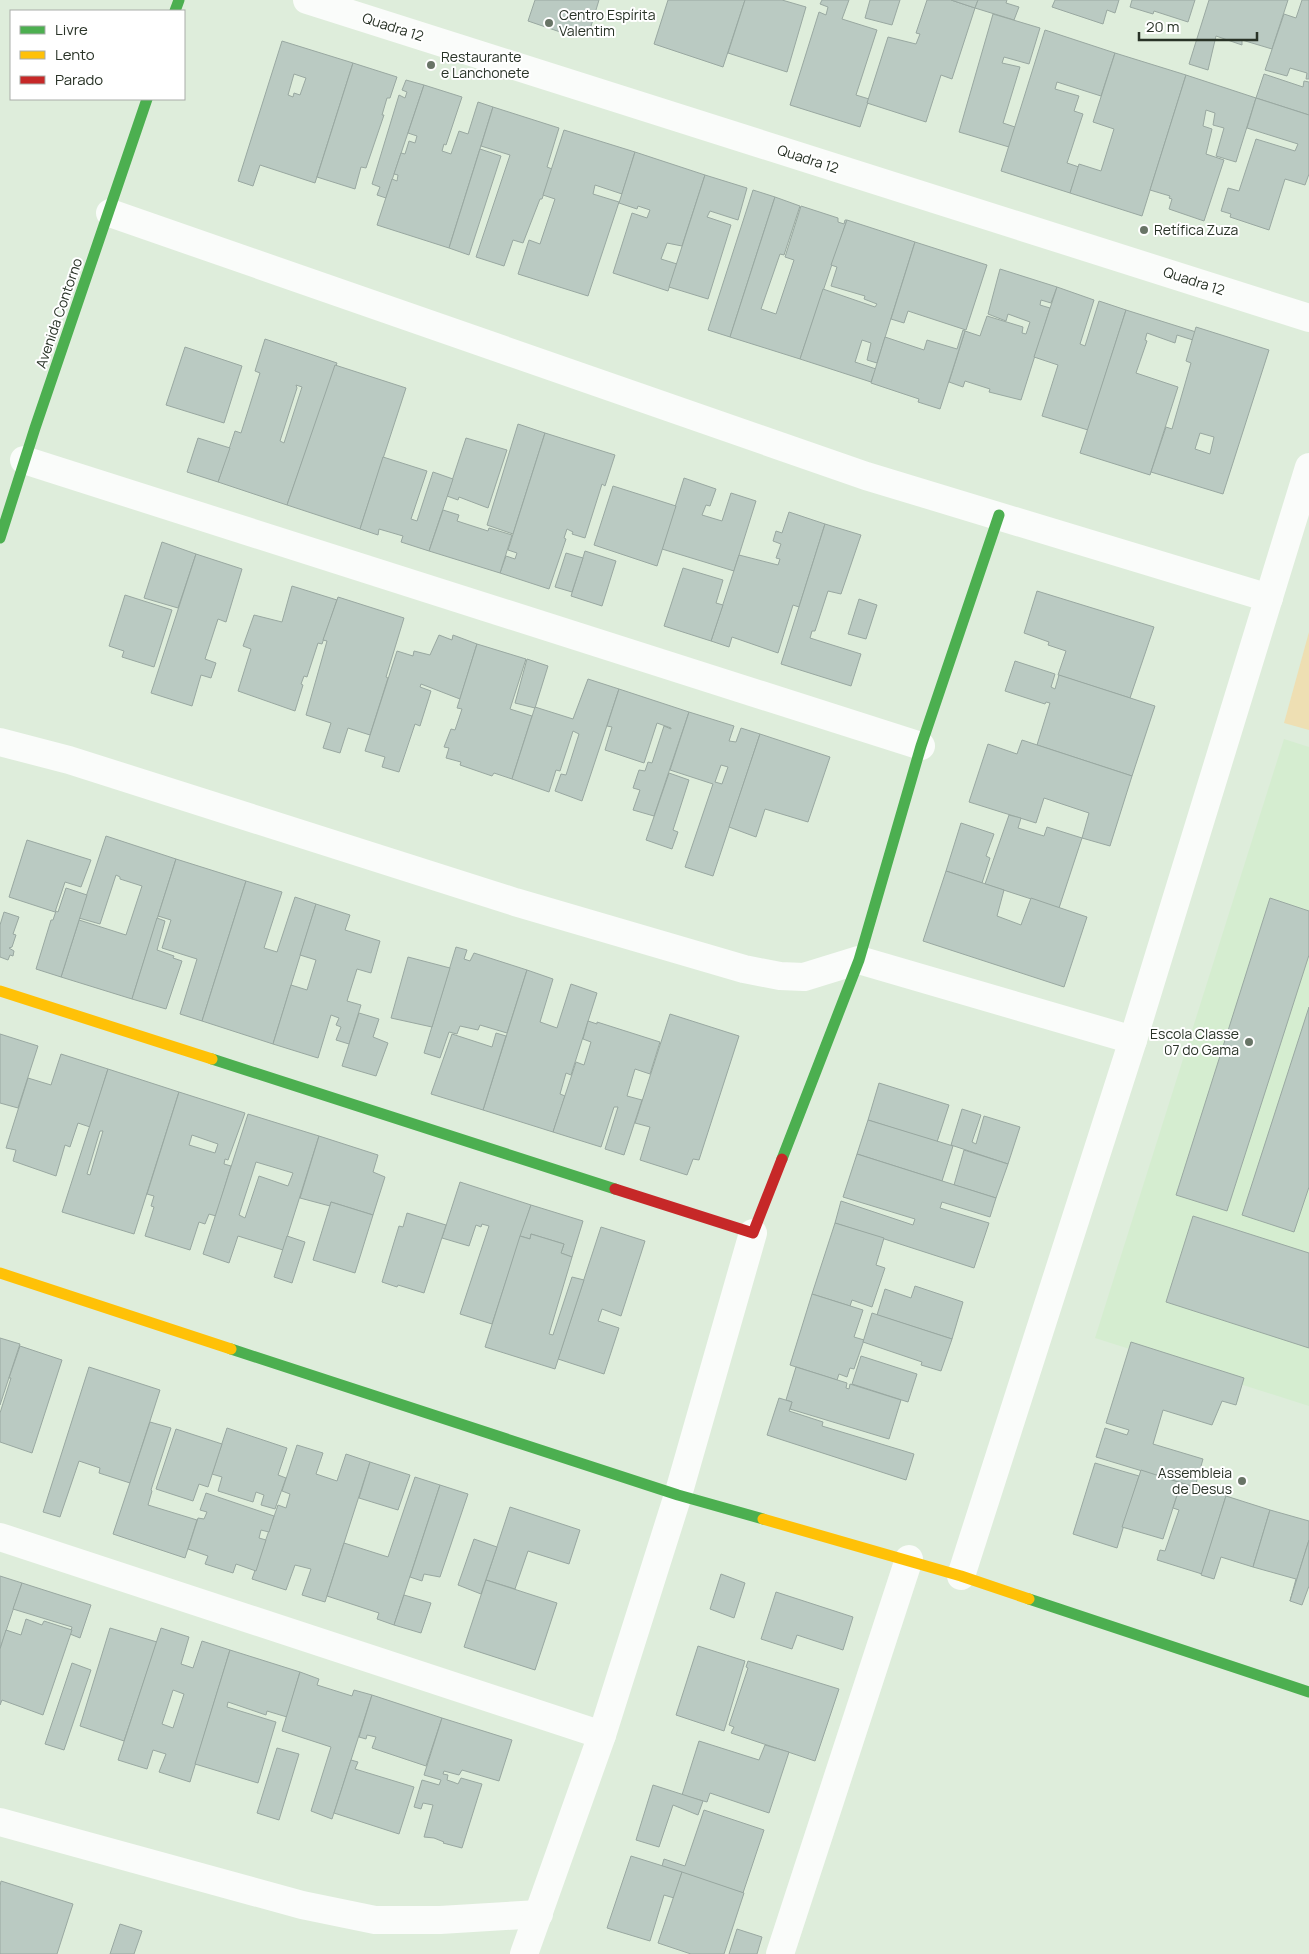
<svg xmlns="http://www.w3.org/2000/svg" width="1309" height="1954" font-family="Manrope,sans-serif">
<rect width="100%" height="100%" fill="#deeddb"/>
<path fill="#d5edd0" d="M1284,739L1309,747V1406L1095,1338Z"/>
<path fill="#eedfb3" d="M1309,632V730L1284,723Z"/>
<g fill="#bacac2" stroke="#99a8a1" fill-rule="evenodd">
<path d="M535,0H599L588,36L577,32L575,37L528,21Z"/>
<path d="M668,0H745L723,67L654,44Z"/>
<path d="M745,0H782L806,7L787,72L728,53Z"/>
<path d="M822,0H849L842,19L877,30L856,95L869,99L860,127L790,105L819,12L826,15L828,7L820,4Z"/>
<path d="M870,0H900L892,25L865,18Z"/>
<path d="M927,0H951L975,8L952,79L941,75L926,122L867,103L888,37L916,44L920,34L916,33Z"/>
<path d="M951,0H978L975,8Z"/>
<path d="M978,0H1007L1006,3L1019,7L1014,20L975,8Z"/>
<path d="M1055,0H1119L1115,13L1107,10L1103,24L1052,7Z"/>
<path d="M1132,0H1195L1188,22L1154,11L1153,14L1130,7Z"/>
<path d="M1209,0H1288L1272,49L1242,40V45L1216,36L1208,70L1189,64Z"/>
<path d="M1302,0H1309V79H1306L1307,73L1290,68L1287,76L1265,70L1284,14L1296,18Z"/>
<path d="M993,14L1040,28L1029,64L1004,57L1002,63L1020,67L1003,123L1015,127L1009,147L959,132Z"/>
<path d="M1045,30L1115,53L1101,96L1057,82L1055,89L1079,96L1074,111L1083,114L1067,163L1079,167L1070,193L1001,171Z"/>
<path d="M282,41L353,63L315,183L260,165L253,186L238,181ZM294,74L306,78L300,95L294,93L293,97L288,95Z"/>
<path d="M1115,53L1186,75L1142,216L1070,193L1079,164L1101,171L1114,129L1093,122Z"/>
<path d="M353,63L397,77L390,98H387L382,115H384L366,168L361,167L355,189L317,177Z"/>
<path d="M1264,74L1303,87L1304,81L1309,82V115L1256,98Z"/>
<path d="M1186,75L1256,98L1236,162L1216,156L1224,128L1213,125L1215,113L1206,110L1203,126L1212,129L1206,154L1224,160L1204,221L1169,209L1172,199L1169,198L1170,196L1150,190Z"/>
<path d="M406,80L424,85L386,198L377,195L380,187L372,184L399,95L405,98L407,92L402,90Z"/>
<path d="M424,85L462,97L446,145L444,144L442,151L451,154L459,131L468,134L478,102L493,107L449,248L377,225L392,179L397,181L398,175L394,174L401,153L405,154L409,141L415,143L417,136L408,133Z"/>
<path d="M1256,98L1309,115V174L1305,185L1285,179L1269,230L1230,217L1231,214L1221,211L1228,188L1239,191L1256,139L1295,151L1298,144L1247,128Z"/>
<path d="M493,107L559,128L547,167L552,169L542,199H540L523,243L513,240L504,266L476,257L510,155L481,146Z"/>
<path d="M564,130L635,152L622,194L595,185L593,194L619,202L588,296L518,274L529,240L540,244L555,199L543,195Z"/>
<path d="M480,149L501,156L469,255L449,248Z"/>
<path d="M635,152L705,175L682,246L667,243L661,259L677,264L668,291L613,273L632,213L647,218L650,210L638,206L637,209L619,203Z"/>
<path d="M705,175L747,188L738,220L710,211L707,217L731,225L708,299L669,287Z"/>
<path d="M753,190L775,197L730,337L708,330Z"/>
<path d="M775,197L800,206L784,255L780,254L761,309L776,314L794,260L785,257L801,206L838,218V222L844,224L845,220H847L800,359L730,337Z"/>
<path d="M847,220L915,242L877,363L867,360L871,343L862,340L855,362L876,369L871,382L800,359L823,289L875,307L877,304L864,299L865,296L831,286L837,267L831,265Z"/>
<path d="M915,242L987,265L966,330L908,311L904,323L891,319Z"/>
<path d="M1000,269L1057,287L1051,303L1041,300L1040,305L1050,308L1021,400L989,392L990,389L965,381L963,387L949,382L965,331L980,336L987,316L1023,327L1022,333L1026,334L1030,322L1008,314L1006,321L988,314Z"/>
<path d="M1057,287L1094,300L1080,344L1085,346L1099,301L1126,310L1088,430L1042,416L1058,365L1034,357Z"/>
<path d="M1126,310L1196,332L1193,340L1177,335L1175,343L1147,333L1145,340L1147,341L1136,373L1178,387L1150,475L1080,453Z"/>
<path d="M1196,327L1269,350L1223,494L1151,472L1166,427L1172,429L1191,363L1186,361ZM1200,433L1214,437L1210,454L1195,449Z"/>
<path d="M963,330L965,331L940,409L918,402L919,399L871,383L885,337L924,350L927,340L957,349Z"/>
<path d="M265,339L337,363L287,505L218,482L235,431L241,433L260,373L255,371ZM296,385L302,387L284,443L280,441L297,388Z"/>
<path d="M185,347L242,366L224,423L166,405Z"/>
<path d="M335,365L406,388L360,529L287,505Z"/>
<path d="M518,424L545,433L513,534L487,525Z"/>
<path d="M545,433L615,455L605,486L602,484L585,538L572,534L573,532L567,529L564,538L566,539L549,589L500,573L506,556L515,559L517,553L508,550Z"/>
<path d="M198,438L230,448L218,482L187,472Z"/>
<path d="M466,438L507,450L488,508L459,497L458,500L447,496Z"/>
<path d="M383,457L427,471L411,519L417,521L433,472L453,479L429,551L401,542L403,536L379,529L378,535L360,529Z"/>
<path d="M684,478L716,489L710,506L706,505L702,515L722,521L731,493L756,501L734,571L662,549Z"/>
<path d="M613,486L676,506L657,566L594,545Z"/>
<path d="M443,510L459,515L457,521L488,531L489,528L512,535L500,573L429,551Z"/>
<path d="M789,512L825,524L799,607L793,605L778,653L732,637L729,647L711,641L739,555L778,565L780,559L776,558L781,544L773,541L776,531L782,533Z"/>
<path d="M825,524L861,535L841,594L828,591L815,631H812L810,638L861,654L851,686L781,664Z"/>
<path d="M162,542L196,554L178,608L144,598Z"/>
<path d="M585,551L616,561L602,606L571,596Z"/>
<path d="M566,553L583,558L572,592L555,587Z"/>
<path d="M196,554L242,569L226,622L218,619L205,659L216,663L211,678L201,675L192,706L151,693Z"/>
<path d="M683,568L723,580L716,603L723,605L711,641L664,626Z"/>
<path d="M292,586L337,600L322,644L318,643L307,677L304,676L301,684L303,685L295,711L238,691L251,649L243,646L254,615L282,622Z"/>
<path d="M1037,591L1154,627L1130,698L1058,675L1066,651L1048,645L1049,642L1024,633Z"/>
<path d="M125,595L172,610L154,667L122,657L124,651L109,646Z"/>
<path d="M338,597L404,618L386,677L388,678L370,735L348,728L340,753L323,748L331,723L306,715L327,641L323,640Z"/>
<path d="M859,599L877,605L866,639L848,634Z"/>
<path d="M439,635L452,640L453,635L477,644L460,699L421,684L420,687L431,691L420,726L415,724L399,772L382,767L385,757L365,751L397,651L413,656L414,651L430,655Z"/>
<path d="M477,644L526,659L510,709L532,716L512,779L494,773L492,776L460,765L461,762L446,758L449,748L444,747L451,729L455,730L462,709L457,708Z"/>
<path d="M527,659L548,666L535,708L515,703Z"/>
<path d="M1015,661L1055,674L1051,687L1055,689L1059,675L1155,706L1132,776L1037,745L1050,703L1046,702L1045,704L1005,691Z"/>
<path d="M588,679L619,689L582,801L555,791L561,774L566,775L579,734L573,731L560,771L556,770L549,792L512,779L535,707L573,719Z"/>
<path d="M619,689L689,712L654,816L633,810L640,790L633,788L639,770L645,771L648,762L652,763L664,726L671,729V728L657,723L644,763L605,750L612,727L607,726Z"/>
<path d="M689,712L734,726L729,741L736,742L741,728L760,734L713,876L685,867L713,784L670,770ZM721,765L728,767L722,784L715,782Z"/>
<path d="M760,734L830,757L808,822L765,809L756,837L729,827Z"/>
<path d="M1022,740L1132,776L1110,846L1082,838L1089,813L1044,798L1036,823L969,802L988,744L1017,754Z"/>
<path d="M669,773L689,780L673,830L678,832L672,849L646,840Z"/>
<path d="M1009,815L1021,818L1018,828L1044,836L1047,827L1082,838L1059,908L985,884Z"/>
<path d="M961,823L994,834L986,856L990,858L982,883L946,871Z"/>
<path d="M106,836L176,859L132,999L61,977L79,920L126,935L142,886L120,879V877L116,875L100,924L79,918Z"/>
<path d="M27,840L91,860L81,887L65,882L55,912L9,897Z"/>
<path d="M176,859L246,881L202,1021L180,1014L197,959L162,948L171,920L158,916Z"/>
<path d="M946,871L1004,890L997,916L1021,925L1031,898L1087,917L1064,987L923,941Z"/>
<path d="M246,881L282,892L264,948L277,952L295,897L316,904L273,1044L202,1021Z"/>
<path d="M66,888L87,895L61,977L36,969L51,920H53L56,911L58,912Z"/>
<path d="M1270,898L1309,911V955L1227,1211L1176,1195Z"/>
<path d="M316,904L350,915L345,930L380,941L371,973L357,969L347,1001L361,1005L349,1044L336,1040L341,1027L336,1025L339,1018L331,1015L318,1058L273,1044L291,985L307,990L316,960L300,955Z"/>
<path d="M4,912L19,917L13,934L16,935L12,947L9,948L14,951L13,956L10,955L8,960L0,957V925Z"/>
<path d="M157,918L165,921L157,950L174,956L173,958L182,961L166,1009L132,999Z"/>
<path d="M456,947L467,950L464,959L470,961L474,953L527,970L507,1033L480,1025L478,1030L460,1026L457,1034L449,1032L440,1058L424,1053Z"/>
<path d="M408,957L450,968L432,1027L391,1018Z"/>
<path d="M527,970L553,979L540,1022L557,1028L571,984L597,993L571,1075L566,1073L560,1094L565,1096L553,1132L483,1110Z"/>
<path d="M1309,1007V1187L1294,1232L1242,1215Z"/>
<path d="M359,1013L379,1019L373,1037L388,1043L376,1076L342,1066Z"/>
<path d="M670,1014L739,1036L699,1160L693,1159L687,1175L640,1160L650,1127L635,1123Z"/>
<path d="M588,1021L597,1024V1022L660,1042L650,1074L635,1069L627,1096L642,1100L624,1155L605,1149L618,1107H614L601,1147L553,1132L576,1062L584,1065L591,1042L583,1039Z"/>
<path d="M496,1033L506,1036L483,1110L431,1094L452,1034L492,1047Z"/>
<path d="M0,1034L38,1046L18,1108L0,1103Z"/>
<path d="M61,1054L108,1069L90,1127L78,1123L70,1147L65,1145L56,1176L13,1161L16,1150L6,1148L28,1078L51,1085Z"/>
<path d="M108,1069L179,1092L134,1234L62,1212ZM100,1131H103L90,1175L87,1174Z"/>
<path d="M879,1083L949,1105L937,1142L868,1120Z"/>
<path d="M179,1092L245,1113L228,1160L225,1159L224,1164L231,1166L216,1216L209,1214L205,1224L199,1222L190,1250L145,1236L154,1207L151,1206L154,1196L147,1194ZM192,1135L218,1144L215,1153L189,1145Z"/>
<path d="M962,1109L981,1115L972,1142L976,1144L984,1116L1020,1127L1008,1164L951,1145Z"/>
<path d="M248,1114L319,1136L283,1250L238,1236L229,1263L203,1254ZM256,1162L293,1173L288,1186L259,1176L245,1218L239,1215Z"/>
<path d="M868,1120L953,1146L942,1181L857,1154Z"/>
<path d="M319,1136L378,1155L373,1172L385,1177L373,1215L331,1202L330,1206L300,1198Z"/>
<path d="M964,1150L1008,1164L996,1198L954,1185Z"/>
<path d="M857,1154L996,1198L990,1217L942,1202L940,1208L989,1223L974,1268L835,1223L841,1201L913,1225L915,1219L843,1197Z"/>
<path d="M460,1182L531,1205L492,1324L460,1314L489,1226L482,1224L481,1227L476,1225L469,1246L442,1238Z"/>
<path d="M331,1202L373,1215L355,1273L313,1260Z"/>
<path d="M531,1205L583,1221L572,1257L561,1253L564,1244L531,1234L530,1239L520,1236Z"/>
<path d="M407,1213L446,1225L424,1293L398,1285L397,1287L382,1282L399,1226L403,1227Z"/>
<path d="M1193,1216L1309,1253V1348L1166,1302Z"/>
<path d="M835,1223L884,1238L876,1265L885,1268L872,1307L852,1300L850,1306L812,1294Z"/>
<path d="M601,1227L645,1241L621,1316L602,1309L598,1321L619,1328L604,1374L558,1359Z"/>
<path d="M531,1234L564,1244L561,1253L572,1257L549,1334L553,1335L572,1277L584,1280L555,1369L485,1347L520,1236L530,1239Z"/>
<path d="M287,1236L305,1242L292,1283L274,1277Z"/>
<path d="M915,1286L963,1302L952,1339L877,1315L885,1289L911,1298Z"/>
<path d="M812,1294L863,1310L854,1337L864,1340L854,1369L850,1368L847,1377L839,1374L837,1380L790,1365Z"/>
<path d="M872,1313L952,1339L941,1371L921,1365L922,1362L863,1342Z"/>
<path d="M0,1338L20,1344L0,1405Z"/>
<path d="M1131,1342L1244,1378L1236,1405L1222,1401L1212,1425L1163,1410L1153,1444L1203,1459L1195,1487L1096,1457L1105,1428L1127,1435L1129,1430L1106,1423Z"/>
<path d="M20,1346L62,1360L32,1453L0,1442V1413L11,1378H9Z"/>
<path d="M861,1356L917,1374L908,1402L852,1384Z"/>
<path d="M89,1367L160,1390L130,1483L99,1473L100,1468L79,1461L60,1517L43,1512Z"/>
<path d="M796,1367L847,1383L846,1388L849,1389L850,1384L901,1400L889,1439L790,1409L792,1402L786,1400Z"/>
<path d="M779,1398L792,1402L789,1411L823,1422L822,1426L914,1454L906,1480L767,1435Z"/>
<path d="M150,1422L171,1428L151,1490L152,1491L148,1505L197,1520L185,1558L113,1534Z"/>
<path d="M227,1428L287,1448L278,1475L286,1478L275,1509L261,1505L264,1495L256,1492L253,1502L218,1491L222,1477L212,1474Z"/>
<path d="M176,1429L222,1444L208,1487L199,1484L193,1501L156,1489Z"/>
<path d="M297,1445L323,1453L316,1474L337,1481L346,1454L370,1462L325,1602L302,1595L311,1569L295,1565L286,1590L252,1579L278,1505L286,1508L290,1494L282,1491Z"/>
<path d="M370,1462L410,1475L398,1510L359,1498Z"/>
<path d="M1095,1463L1139,1476L1117,1548L1073,1534Z"/>
<path d="M1141,1470L1181,1483L1163,1539L1122,1527Z"/>
<path d="M415,1477L440,1485L394,1625L377,1619L379,1613L327,1596L344,1543L388,1557Z"/>
<path d="M1181,1483L1226,1496L1202,1574L1157,1560L1160,1550L1165,1551L1179,1510L1173,1508Z"/>
<path d="M440,1485L468,1494L440,1577L424,1574L422,1581L410,1577Z"/>
<path d="M206,1493L274,1516L269,1532L261,1530L259,1538L266,1540L256,1571L236,1564L233,1573L205,1564L208,1556L188,1549L198,1518L204,1519L207,1512L200,1510Z"/>
<path d="M1226,1496L1270,1510L1253,1567L1221,1557L1214,1579L1201,1575Z"/>
<path d="M510,1507L580,1530L569,1564L528,1551L515,1589L486,1580Z"/>
<path d="M1270,1510L1309,1521V1540L1290,1601L1296,1579L1253,1567Z"/>
<path d="M474,1539L497,1547L481,1594L458,1585Z"/>
<path d="M1309,1540V1586L1302,1605L1290,1601Z"/>
<path d="M721,1574L745,1583L734,1618L710,1609Z"/>
<path d="M0,1576L22,1583L0,1649Z"/>
<path d="M486,1580L557,1603L535,1670L464,1647Z"/>
<path d="M22,1583L91,1605L80,1638L70,1634L72,1627L13,1609Z"/>
<path d="M776,1592L853,1617L843,1650L797,1635L792,1649L761,1639Z"/>
<path d="M404,1595L431,1603L421,1633L394,1625Z"/>
<path d="M26,1619L42,1625L44,1621L72,1630L43,1715L2,1700L0,1705V1649L6,1630L21,1635Z"/>
<path d="M110,1628L157,1642L124,1741L80,1726Z"/>
<path d="M161,1628L189,1637L181,1664L193,1668L202,1641L230,1650L190,1782L159,1772L166,1754L153,1750L147,1769L118,1760ZM173,1690L184,1694L173,1728L162,1724Z"/>
<path d="M698,1646L745,1661L724,1731L676,1715Z"/>
<path d="M230,1650L300,1672L287,1717L267,1711L266,1715L228,1702L227,1707L276,1722L258,1783L195,1764Z"/>
<path d="M748,1661L839,1689L815,1761L731,1733L734,1727L729,1725L748,1668L746,1667Z"/>
<path d="M72,1663L91,1670L64,1750L45,1744Z"/>
<path d="M300,1672L319,1679L317,1685L352,1696L354,1690L372,1695L332,1819L311,1811L331,1747L282,1731Z"/>
<path d="M372,1695L442,1718L426,1766L372,1748L376,1737L367,1735L366,1739L359,1737Z"/>
<path d="M442,1718L512,1740L499,1781L462,1770L459,1775L444,1771L443,1774L448,1775L447,1780L453,1782L458,1784L461,1778L482,1784L462,1848L443,1843L444,1842L434,1838L424,1837L433,1805L423,1803L421,1809L414,1807L422,1780L439,1785L441,1780L424,1775Z"/>
<path d="M699,1741L759,1760L765,1745L789,1752L769,1813L710,1793L707,1802L682,1795Z"/>
<path d="M277,1748L299,1754L279,1820L257,1813Z"/>
<path d="M351,1760L358,1762L355,1769L414,1787L399,1834L334,1813Z"/>
<path d="M653,1785L703,1801L698,1815L673,1805L659,1847L636,1840Z"/>
<path d="M704,1810L764,1830L743,1893L662,1866L664,1859L685,1866Z"/>
<path d="M631,1856L682,1872L674,1898L664,1895L650,1941L607,1928Z"/>
<path d="M682,1872L744,1893L724,1954H691L658,1943Z"/>
<path d="M1,1881L73,1904L57,1954H0V1886Z"/>
<path d="M120,1924L142,1931L134,1954H110Z"/>
<path d="M737,1929L762,1937L757,1954H729Z"/>
</g>
<g fill="none" stroke-linecap="round" stroke-linejoin="round">
<g stroke="#fafcfa" stroke-width="28">
<path d="M307,0L1309,318"/>
<path d="M110,213L866,476L1269,598"/>
<path d="M24,460L921,746"/>
<path d="M0,742L69,760L515,902L744,969L780,976L804,977L859,960L1133,1040"/>
<path d="M0,1537L602,1735"/>
<path d="M961,1576L1133,1040L1309,467"/>
<path d="M0,1822L302,1905L375,1920H440L539,1914"/>
<path d="M524,1954L602,1735L678,1495L753,1233"/>
<path d="M780,1954L909,1559"/>
</g>
<g stroke="#4caf50" stroke-width="11">
<path d="M175,11L179,0"/>
<path d="M0,538L35,428L147,99"/>
<path d="M212,1059L615,1189"/>
<path d="M782,1159L859,960L921,746L999,515"/>
<path d="M231,1349L678,1495L763,1519"/>
<path d="M1029,1599L1309,1692"/>
</g>
<g stroke="#ffc107" stroke-width="11">
<path d="M0,991L212,1059"/>
<path d="M0,1273L231,1349"/>
<path d="M763,1519L961,1576L1029,1599"/>
</g>
<path stroke="#c62828" stroke-width="11" d="M615,1189L753,1233L782,1159"/>
</g>
<g fill="#687466" stroke="#fff" stroke-width="2">
<circle cx="549" cy="23" r="5"/>
<circle cx="431" cy="65" r="5"/>
<circle cx="1144" cy="230" r="5"/>
<circle cx="1249" cy="1042" r="5"/>
<circle cx="1242" cy="1481" r="5"/>
</g>
<g text-anchor="middle" stroke-width="4" stroke-linejoin="round" paint-order="stroke">
<g font-size="14" fill="#293327" stroke="#fff" text-anchor="start">
<text x="559" y="20">Centro Espírita<tspan x="559" dy="16">Valentim</tspan></text>
<text x="441" y="62">Restaurante<tspan x="441" dy="16">e Lanchonete</tspan></text>
<text x="1154" y="235">Retífica Zuza</text>
<text x="1239" y="1039" text-anchor="end">Escola Classe<tspan x="1239" dy="16">07 do Gama</tspan></text>
<text x="1232" y="1478" text-anchor="end">Assembleia<tspan x="1232" dy="16">de Desus</tspan></text>
</g>
<g font-size="14" fill="#293327" stroke="#fff">
<text transform="translate(393 27) rotate(18)" y="5">Quadra 12</text>
<text transform="translate(808 159) rotate(18)" y="5">Quadra 12</text>
<text transform="translate(1194 281) rotate(18)" y="5">Quadra 12</text>
<text transform="translate(59 313) rotate(-71)" y="5">Avenida Contorno</text>
</g>
</g>
<rect x="10" y="10" width="175" height="90" fill="#ffffff" stroke="#a9ada9"/>
<rect x="20" y="26" width="25" height="8" fill="#4caf50" stroke="#a9ada9"/>
<text x="55" y="35" font-size="15" fill="#293327">Livre</text>
<rect x="20" y="51" width="25" height="8" fill="#ffc107" stroke="#a9ada9"/>
<text x="55" y="60" font-size="15" fill="#293327">Lento</text>
<rect x="20" y="76" width="25" height="8" fill="#c62828" stroke="#a9ada9"/>
<text x="55" y="85" font-size="15" fill="#293327">Parado</text>
<path d="M1139 32v8h118v-8" fill="none" stroke="#293327" stroke-width="2.5"/>
<text x="1146" y="32" font-size="15" fill="#293327" stroke="#ffffff" stroke-width="4" paint-order="stroke">20 m</text>
</svg>
